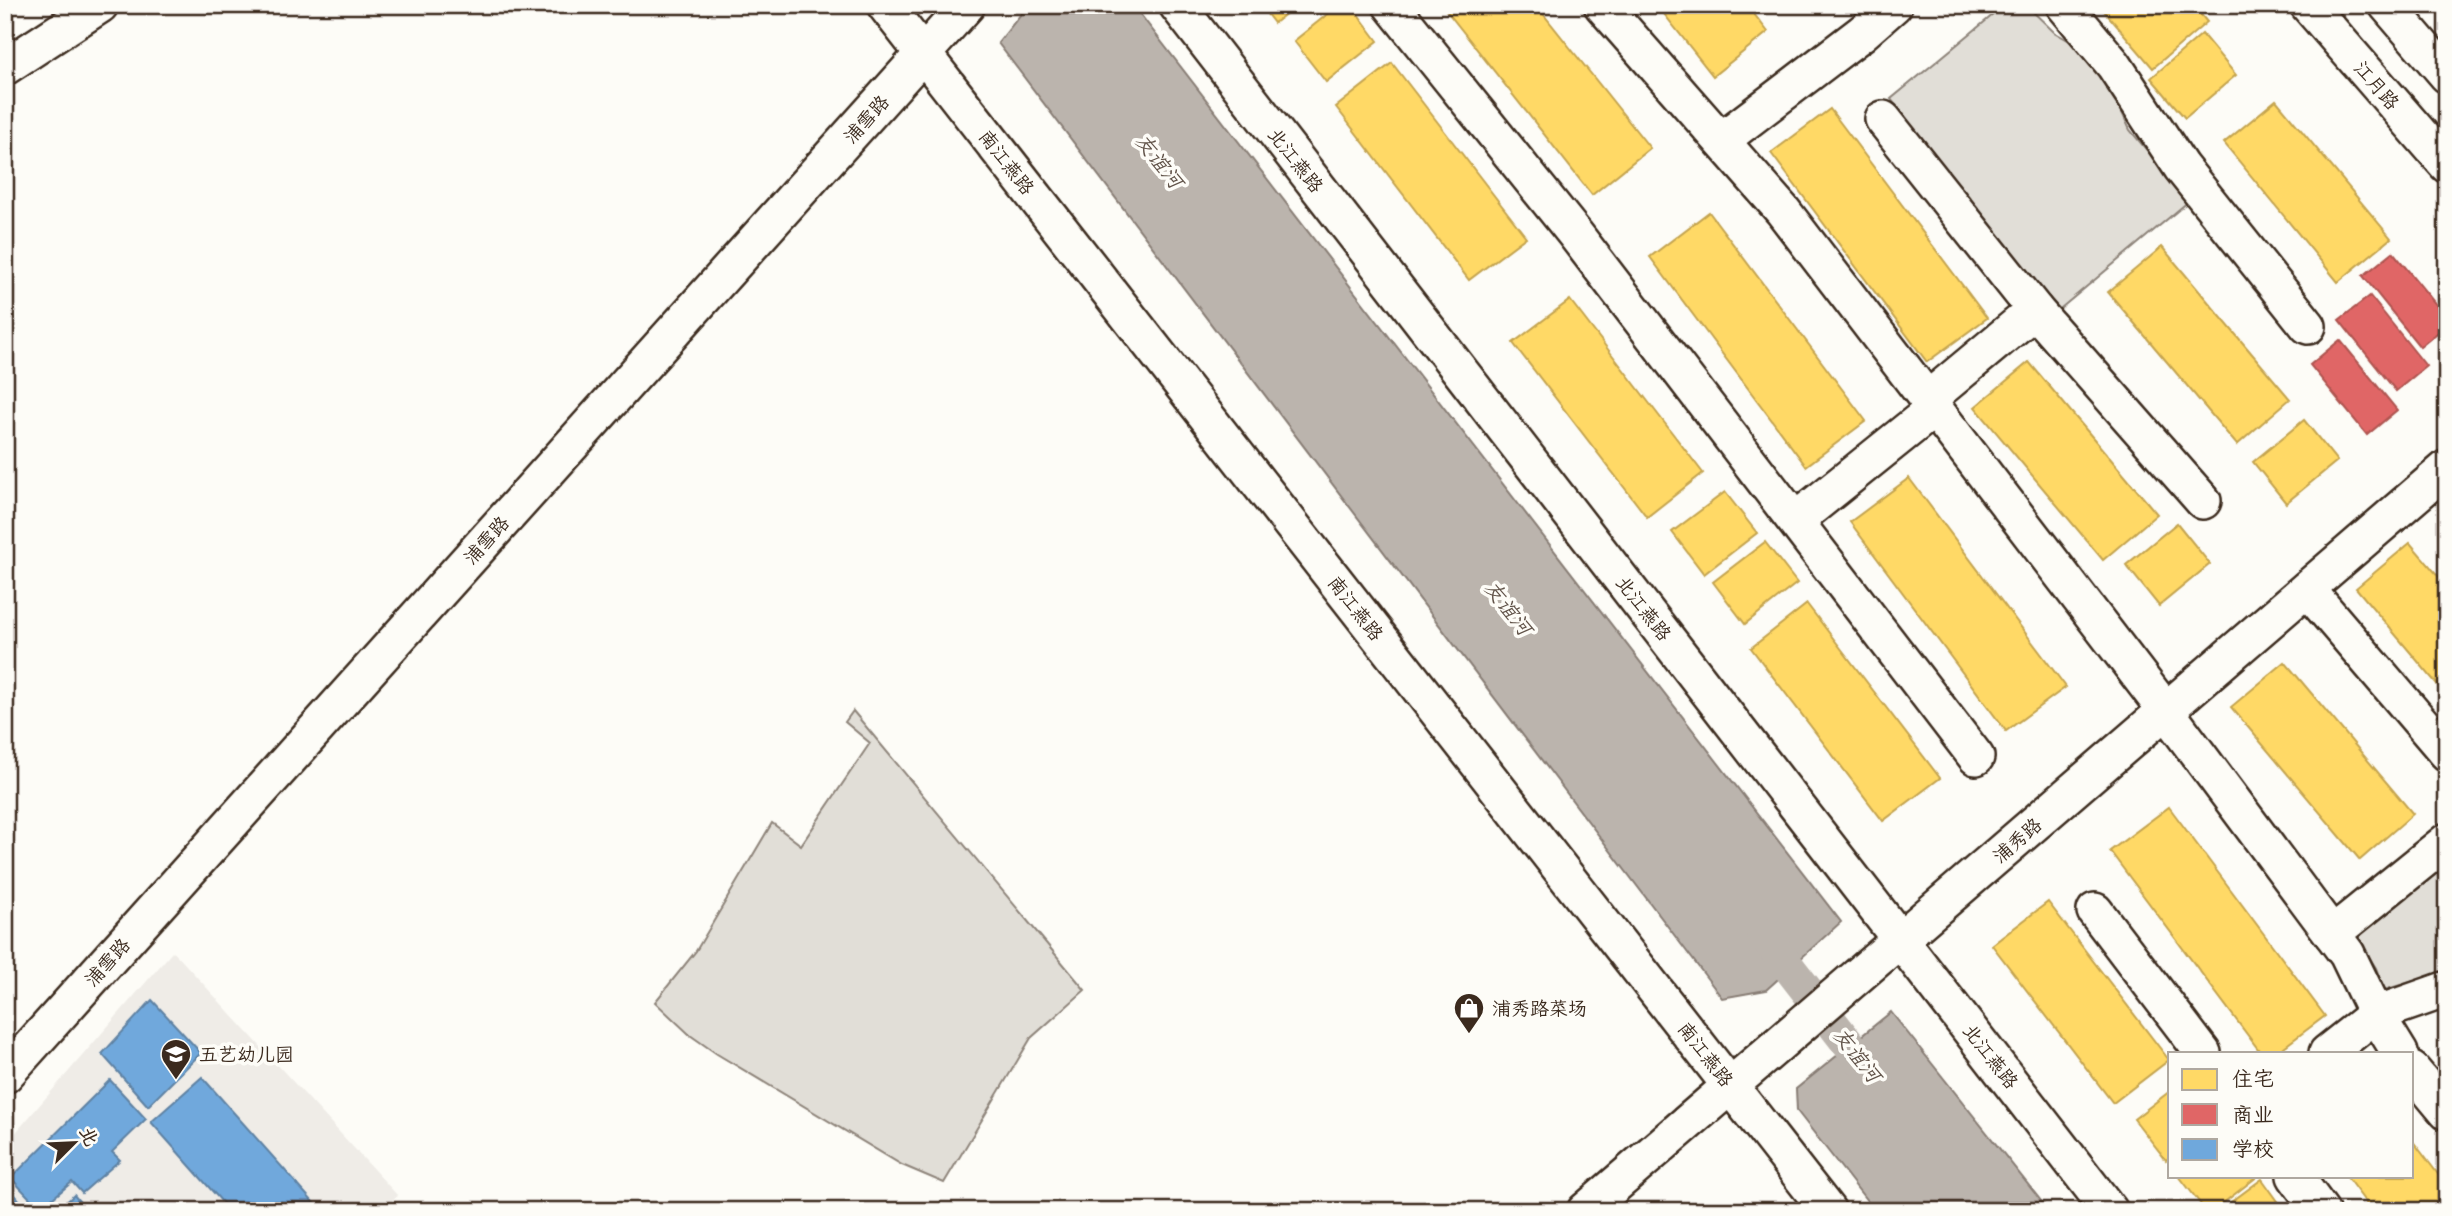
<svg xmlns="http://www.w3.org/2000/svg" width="2452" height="1216" font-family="'Architects Daughter','LXGW WenKai TC',sans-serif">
<rect width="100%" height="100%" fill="#fdfcf7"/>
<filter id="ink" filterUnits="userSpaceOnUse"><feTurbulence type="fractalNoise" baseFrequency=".0143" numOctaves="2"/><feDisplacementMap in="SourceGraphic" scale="14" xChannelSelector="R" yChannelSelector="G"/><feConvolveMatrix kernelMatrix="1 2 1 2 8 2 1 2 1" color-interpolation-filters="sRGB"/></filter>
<g filter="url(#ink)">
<path fill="#efece7" d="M173,951L398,1196L379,1211H5V1145Z"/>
<g fill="#e1ded7" stroke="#8e847a" stroke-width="2">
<path d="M2005,5H2026L2054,32L2073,43L2108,82L2130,130L2189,201L2055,313L1891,99Z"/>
<path d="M853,711L1085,990L1031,1038L944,1183L902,1165L717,1054L690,1035L655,1002L696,951L772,823L801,845L870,743L845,722Z"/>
<path d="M2447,860V971L2384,990L2376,968L2353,932Z"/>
</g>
<g fill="#bbb4ad" stroke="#887d74" stroke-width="2">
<path d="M1028,5H1133L1841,922L1766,990L1722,998L998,43Z"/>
<path d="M1891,1012L2049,1211H1875L1797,1111L1796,1089Z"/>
</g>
<g fill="#ffd966" stroke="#c4a450" stroke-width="2">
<path d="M1260,5H1297L1274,23Z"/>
<path d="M1339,5H1351L1378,41L1326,82L1294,41Z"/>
<path d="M1442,5H1536L1650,148L1592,195Z"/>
<path d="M1657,5H1747L1768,32L1713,76Z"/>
<path d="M2099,5H2193L2207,22L2153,68Z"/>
<path d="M2202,34L2236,75L2185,118L2151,78Z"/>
<path d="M1392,63L1526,237L1469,280L1336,107Z"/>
<path d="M2276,100L2391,238L2338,282L2224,143Z"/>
<path d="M1830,109L1987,318L1927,362L1771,153Z"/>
<path d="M1709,212L1866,421L1806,466L1650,257Z"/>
<path d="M2162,247L2290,399L2237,445L2108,292Z"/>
<path d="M1570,300L1703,473L1647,517L1513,343Z"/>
<path d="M2029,362L2157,514L2103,560L1975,407Z"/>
<path d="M2304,420L2337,461L2286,503L2253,462Z"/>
<path d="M1909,478L2066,687L2006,731L1850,522Z"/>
<path d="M1725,492L1757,533L1704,574L1672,532Z"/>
<path d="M2177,523L2210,564L2159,606L2126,565Z"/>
<path d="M1765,542L1797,583L1745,624L1713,582Z"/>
<path d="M2410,543L2447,586V696L2356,588Z"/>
<path d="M1807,604L1940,778L1883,821L1751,648Z"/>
<path d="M2285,662L2413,814L2360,860L2231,707Z"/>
<path d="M2169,807L2325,1016L2276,1053H2261L2110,851Z"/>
<path d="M2048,902L2169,1060L2113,1103L1992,945Z"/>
<path d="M2170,1091V1157L2166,1160L2134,1119Z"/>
<path d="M2412,1140L2447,1186V1211H2372L2346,1176H2412Z"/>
<path d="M2179,1176H2258L2213,1211H2206Z"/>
<path d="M2262,1179L2285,1211H2219Z"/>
</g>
<g fill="#e06666" stroke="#ae5450" stroke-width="2">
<path d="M2393,252L2447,318V325L2420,347L2363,276Z"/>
<path d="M2370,296L2426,366L2396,391L2339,320Z"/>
<path d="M2340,340L2397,410L2367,435L2310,365Z"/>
</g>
<g fill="#6fa8dc" stroke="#5f82a3" stroke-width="2">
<path d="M152,1000L201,1053L148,1106L102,1054Z"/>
<path d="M202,1077L321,1211H230L151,1122Z"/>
<path d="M110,1080L146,1119L112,1152L120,1160L82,1193L72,1182L40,1209L11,1178Z"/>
<path d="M9,1187L28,1211H5V1191Z"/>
<path d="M74,1195L87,1211H57Z"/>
</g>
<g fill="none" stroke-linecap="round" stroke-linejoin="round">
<path stroke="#bbb4ad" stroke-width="33" d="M1763,934L1878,1082"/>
<g stroke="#3b2a1e" stroke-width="40">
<g id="minor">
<path d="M885,5L1828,1211"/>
<path d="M1177,5L2110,1211"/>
<path d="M1391,5L1575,234L1976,757"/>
<path d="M1602,5L1783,211L2166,711L2347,954L2376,1014L2400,1053"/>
<path d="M2064,5L2114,65L2181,167L2308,326"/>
<path d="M2308,5L2447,165"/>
<path d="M2387,5L2447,75"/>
<path d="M5,67L100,5"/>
<path d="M1883,119L2035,310L2203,501"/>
<path d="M1723,139L1862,33L1894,5"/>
<path d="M1927,400L2035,310"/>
<path d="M1796,520L1934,409"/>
<path d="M2307,589L2447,753"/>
<path d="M2095,911L2203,1053"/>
<path d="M2332,934L2447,841"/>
<path d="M2327,1053L2376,1014L2447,989"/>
<path d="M2412,1070L2447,1112"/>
<path d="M5,1075L967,5"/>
<path d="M2295,1176L2321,1211"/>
<path d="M1585,1211L2447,468"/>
</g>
</g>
<use href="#minor" stroke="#fdfcf7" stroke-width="35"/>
</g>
</g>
<defs>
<g id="shop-pin" transform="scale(1.575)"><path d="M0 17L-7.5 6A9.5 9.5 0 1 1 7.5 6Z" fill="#3b2a1e" stroke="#fdfcf7"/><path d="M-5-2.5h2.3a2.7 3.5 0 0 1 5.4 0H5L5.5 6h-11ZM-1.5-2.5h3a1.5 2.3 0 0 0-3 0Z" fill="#fff"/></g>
<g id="school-pin" transform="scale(1.575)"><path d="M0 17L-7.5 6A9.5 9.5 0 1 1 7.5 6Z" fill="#3b2a1e" stroke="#fdfcf7"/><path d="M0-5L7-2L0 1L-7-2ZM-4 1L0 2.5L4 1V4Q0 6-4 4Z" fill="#fff"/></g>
</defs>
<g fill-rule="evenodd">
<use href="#shop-pin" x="1469" y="1008"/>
<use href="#school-pin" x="176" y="1054"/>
</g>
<g text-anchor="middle" stroke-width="7" stroke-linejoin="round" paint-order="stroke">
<g font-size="19" fill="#3b2a1e" stroke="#fdfcf7">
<text transform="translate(2377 85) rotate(49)" y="7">江月路</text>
<text transform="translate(866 119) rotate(-48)" y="7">浦雪路</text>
<text transform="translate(1296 160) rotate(52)" y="7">北江燕路</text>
<text transform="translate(1007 162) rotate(52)" y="7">南江燕路</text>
<text transform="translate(486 540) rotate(-48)" y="7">浦雪路</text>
<text transform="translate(1356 608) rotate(52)" y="7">南江燕路</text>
<text transform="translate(1644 608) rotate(52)" y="7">北江燕路</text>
<text transform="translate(2017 840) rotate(-41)" y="7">浦秀路</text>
<text transform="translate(107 962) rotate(-48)" y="7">浦雪路</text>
<text transform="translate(1706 1054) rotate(52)" y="7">南江燕路</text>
<text transform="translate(1991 1056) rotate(52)" y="7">北江燕路</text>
</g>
<g font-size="19" fill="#3b2a1e" stroke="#fdfcf7" text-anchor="start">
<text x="1492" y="1015">浦秀路菜场</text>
<text x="199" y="1061">五艺幼儿园</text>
</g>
<g font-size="21" font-style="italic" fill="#615349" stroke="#fdfcf7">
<text transform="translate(1159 161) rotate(52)" y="7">友谊河</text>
<text transform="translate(1508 608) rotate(52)" y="7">友谊河</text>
<text transform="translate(1857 1055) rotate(52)" y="7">友谊河</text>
</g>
</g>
<rect width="2452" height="1216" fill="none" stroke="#fdfcf7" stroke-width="28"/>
<rect x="14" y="14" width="2424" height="1188" fill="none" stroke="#3b2a1e" stroke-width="2.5" filter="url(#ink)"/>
<rect x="2168" y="1052" width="245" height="126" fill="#fdfcf7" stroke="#afa8a0" stroke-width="2"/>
<rect x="2182" y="1069" width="35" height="21" fill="#ffd966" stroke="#afa8a0" stroke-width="2"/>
<text x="2232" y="1086" font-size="21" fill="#3b2a1e">住宅</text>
<rect x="2182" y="1104" width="35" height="21" fill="#e06666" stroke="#afa8a0" stroke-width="2"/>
<text x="2232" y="1122" font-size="21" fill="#3b2a1e">商业</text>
<rect x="2182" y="1139" width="35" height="21" fill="#6fa8dc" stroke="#afa8a0" stroke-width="2"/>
<text x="2232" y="1156" font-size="21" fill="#3b2a1e">学校</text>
<g transform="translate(74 1143) rotate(66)" stroke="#fdfcf7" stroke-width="5" paint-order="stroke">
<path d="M0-5L12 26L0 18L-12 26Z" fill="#3b2a1e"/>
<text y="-10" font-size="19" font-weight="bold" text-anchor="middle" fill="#3b2a1e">北</text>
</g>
</svg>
